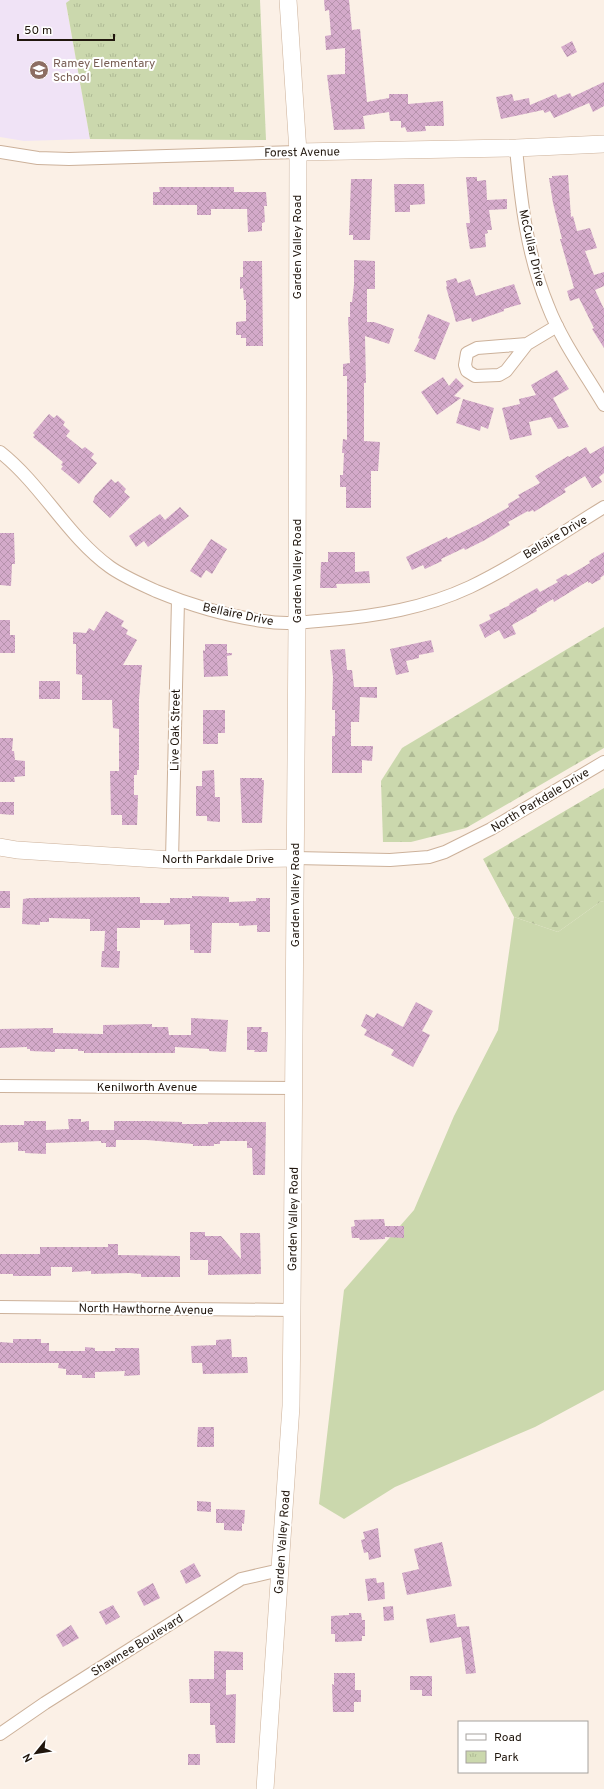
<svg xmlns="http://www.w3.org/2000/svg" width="604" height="1789" font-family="Overpass,sans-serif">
<defs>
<pattern id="forest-firs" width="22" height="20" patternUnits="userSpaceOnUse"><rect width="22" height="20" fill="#cbd8ad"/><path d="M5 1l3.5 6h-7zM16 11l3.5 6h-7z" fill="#aeb994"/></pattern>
<pattern id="park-tufts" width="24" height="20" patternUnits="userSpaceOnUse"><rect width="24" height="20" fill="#cbd8ad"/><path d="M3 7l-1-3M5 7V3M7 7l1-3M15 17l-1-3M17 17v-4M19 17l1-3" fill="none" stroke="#aeb994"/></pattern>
<pattern id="building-cross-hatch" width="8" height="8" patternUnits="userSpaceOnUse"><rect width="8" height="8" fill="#d4aaca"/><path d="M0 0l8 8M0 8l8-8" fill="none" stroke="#b692ac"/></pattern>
</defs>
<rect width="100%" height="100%" fill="#fbf0e6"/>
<path fill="#f0e3f6" d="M0,0H70L66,4L90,139L24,141L0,137Z"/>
<path fill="#cbd8ad" d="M604,901V1390L535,1427L395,1487L344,1519L319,1504L344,1290L414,1210L454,1116L498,1030L514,917L558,932L600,902Z"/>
<g fill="url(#forest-firs)">
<path d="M604,627V748L466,828L411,842H383L381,781L402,748Z"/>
<path d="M604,788V901L600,902L558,932L514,917L483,859Z"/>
</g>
<path fill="url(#park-tufts)" d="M70,0H260L266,140L90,139L66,3Z"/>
<g fill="url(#building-cross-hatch)">
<path d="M324,0H349L352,30L360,29L367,102L389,98V94H408V104L443,101L444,126H425L426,131L407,132L405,127L401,128V121H390L389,112L363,116L365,129L334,130L327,75L345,74V48L326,50L325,36L331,35L329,10L325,11Z"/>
<path d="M572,41L577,52L567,57L561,47Z"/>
<path d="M604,82V106L593,112L589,103L554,118L550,111L545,113L543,110L501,119L496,97L512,94L514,101L529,98L530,105L556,94L558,98L570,93L572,97Z"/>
<path d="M568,175L571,217L573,216L577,231L590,228L597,248L585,251L594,275L604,272V286L595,290L604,309V348L592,329L594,328L579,298L570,301L567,291L574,288L560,239H562L553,203L549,178H552V176Z"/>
<path d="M466,177H477V181L486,180L487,200L507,199V209L489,210L492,230H487L488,233L485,234L486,247L470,249L466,223H470Z"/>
<path d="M351,179H372L370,240H353V235H349Z"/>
<path d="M394,184H424L425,204L410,205V212H395Z"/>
<path d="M159,187H234V192H266L267,206H264L265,222L262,223V231L248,232L247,209H211V215H197V205H153V192H160Z"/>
<path d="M354,260L375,261V289H367V322H374L394,329L389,344L365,336L366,383H364V441L380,442L378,471H371V508H346V487H340V475H343L344,453H342L343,439L347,440V376H343V364L350,363L348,317H350V302H352L354,285Z"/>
<path d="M243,261H262L263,346H246V338H241V335H236V322L246,321V300H244L243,288L240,289V277H243Z"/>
<path d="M456,278L458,283L470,279L476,296L514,284L521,304L504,309V311L472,322L471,318L456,322L446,287L447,286L446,281Z"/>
<path d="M428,314L450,323L435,360L414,351L420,339L418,338Z"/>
<path d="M557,370L569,389L553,398L569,427L558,429L551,417L529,422L532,435L510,440L502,408L520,404L519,399L536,395L531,385Z"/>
<path d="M443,377L449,386L456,378L464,386L454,396L461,398L437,415L421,392Z"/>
<path d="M463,399L494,408L488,429L481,426L480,431L456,423Z"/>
<path d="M49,414L54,418L57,415L65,422L63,425L70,431L66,436L82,449L85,447L94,454L91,458L97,463L79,484L61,469L63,466L61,465L63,462L33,437L35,435L33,433Z"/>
<path d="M604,446V473L599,477L602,482L592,488L585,476L564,489L566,492L534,512L533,510L529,512L528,511L508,522L510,525L485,540L465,550L464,548L441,559L442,561L425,569L423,565L412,570L406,557L447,537L448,539L477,525L509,507L508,504L520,497L518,495L540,483L535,476L568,456L569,457L586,447L590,454Z"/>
<path d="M111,479L115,483L118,481L126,489L124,492L130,497L110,518L93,502L95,496Z"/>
<path d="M180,507L189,516L148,547L144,541L136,547L129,536L160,514L165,520Z"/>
<path d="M0,533H14L15,564H12L11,586L0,585Z"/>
<path d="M211,539L227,549L212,574L206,570L201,578L190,571Z"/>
<path d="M328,552H355V572L369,571L370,583L336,584L337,588H320L321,562H328Z"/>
<path d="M604,552V575L600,578L601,579L592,584L590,582L588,583V581L554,602L553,599L536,609L537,611L512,625L516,634L504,639L499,630L485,638L479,625L491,619L489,615L510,605L509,604L537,588L540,592L558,582L556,580L566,574L568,576L590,563L589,561Z"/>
<path d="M106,611L124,621L121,626L128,630L126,634L137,640L123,665H142L139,699V770H137V775H134V795H138L137,825H122V815H111L110,771H119V729L113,728L112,700H82V675L76,674V644H73V632L86,633L89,628L94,631Z"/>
<path d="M0,620H10V635H15V653H0Z"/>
<path d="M431,640L434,652L419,655V658L406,661L409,672L396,675L390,649Z"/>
<path d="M205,644H227V653H232V655L227,656L228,676L204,677L203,650L205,651Z"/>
<path d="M345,649L347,670H352L354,687H377V698L360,697L359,722H351V746H373L372,761L362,760V773H332V736H335V710H332L333,677L330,650Z"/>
<rect x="39" y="681" width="21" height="18"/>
<path d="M203,710H225V733H218V744H203Z"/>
<path d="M0,738H13L12,751H14L15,760L25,761V776L14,777L15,782H0Z"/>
<path d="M214,770L215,797H220V822L207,821V816H196V786H202V771Z"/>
<path d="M240,778H262V780H264L262,823H242Z"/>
<path d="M0,802H14V815L0,814Z"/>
<rect x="0" y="891" width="10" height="17"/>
<path d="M192,896L229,897V902L256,901V898H270V932H257V925L239,926V923H212L211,953H194V950H190V924L164,925V920H140V928H117V951H120L119,968L101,967L102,951H104L105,931H90V919L49,918V922H40V925L22,924L23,899L30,898L140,897V903H170V898H192Z"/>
<path d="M416,1002L433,1011L422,1031L430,1035L413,1067L391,1055L394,1050L364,1035L367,1030L361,1026L366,1014L374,1018L377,1013L403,1027Z"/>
<path d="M191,1018L228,1020L226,1052L209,1051V1049L175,1047V1053H84V1051H78V1049H55V1052L30,1051V1049H27V1047L0,1048V1029L53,1028V1033L103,1034V1025L152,1024V1027H168L169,1035H191Z"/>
<path d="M247,1027H262L261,1032H268L267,1052H254L255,1050H247Z"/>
<path d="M68,1119H81V1122L89,1121V1130H114V1121H148L182,1122V1124H208V1122H266L265,1175H253L252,1148H247V1141H220V1144H214V1146H193V1144L147,1140H116V1147H106V1143H101V1141L46,1143V1154L25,1153V1151H18V1142L0,1143V1125H24V1121H46V1130L69,1129Z"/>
<path d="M384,1219L385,1226H404V1238L385,1237V1239L360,1240L359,1238H352L351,1227L355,1226L354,1220Z"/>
<path d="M190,1232H205V1236H221L241,1259L240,1233H260L261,1274L208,1275V1260H190Z"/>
<path d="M108,1244H118V1255L180,1256V1277H141V1274L129,1273L91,1274V1271L72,1272V1267H51V1276H13V1274H0V1254H40V1247H108Z"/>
<path d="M13,1339H41V1343H49V1351H85V1347L95,1348V1351H115V1348H139L140,1375L124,1376L125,1371L95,1372V1378H82V1375H66V1369L58,1368L59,1363H0V1342L13,1343Z"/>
<path d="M231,1339L232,1357H247L248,1373L203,1374L202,1363H192L191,1346L216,1345V1340Z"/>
<path d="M198,1427H214V1447H197Z"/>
<path d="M197,1501L211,1502V1512L197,1511Z"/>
<path d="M216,1509L245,1510L244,1524L242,1523V1531L224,1530V1523H216Z"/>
<path d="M378,1528L381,1557L369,1560L368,1552L364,1553L361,1540L365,1539L363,1532Z"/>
<path d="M442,1542L452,1586L407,1595L402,1573L419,1569L414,1549Z"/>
<path d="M194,1563L201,1576L186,1584L180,1571Z"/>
<path d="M376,1578L377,1583L384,1582L385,1599L368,1601L365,1579Z"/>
<path d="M153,1583L160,1598L144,1606L137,1592Z"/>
<path d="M113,1605L120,1617L106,1625L99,1612Z"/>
<path d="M393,1606L394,1620L384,1621L383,1607Z"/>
<path d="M349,1613H361L362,1620H365V1636H362V1641L335,1642V1634H331V1616L349,1615Z"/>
<path d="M455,1614L457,1627L469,1626L476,1673L466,1674L461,1637L430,1643L426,1619Z"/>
<path d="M71,1625L79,1638L63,1647L56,1635Z"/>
<path d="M214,1651L243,1652V1670H226V1695L236,1694L235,1743H216L215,1725H210V1703H190L189,1679H214Z"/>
<path d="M334,1673H355V1690H361V1702H354V1712H333L332,1684L334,1685Z"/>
<path d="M410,1676H432V1696H422V1690H410Z"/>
<rect x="188" y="1754" width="12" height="11"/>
</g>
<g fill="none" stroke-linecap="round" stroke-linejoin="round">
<g stroke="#ccb19a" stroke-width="14">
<g id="street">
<path d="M516,148C521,202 527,255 548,306C561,340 585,373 604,405"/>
<path d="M0,152L38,158L69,159L298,152"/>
<path d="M527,344L506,371L499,375L475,376L467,371L465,365L467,353L477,348L527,344L557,326"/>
<path d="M0,452C42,485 67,536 110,567C124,577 141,584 156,591C190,605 227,616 263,621C285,625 307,622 329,620C377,616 425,608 470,587C516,565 560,534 604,507"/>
<path d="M295,858L390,860L429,857L445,852L491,829L604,762"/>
<path d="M172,860L178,600"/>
<path d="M0,1086L295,1088"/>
<path d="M0,1307L292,1310"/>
<path d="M0,1734L45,1703L241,1579L280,1570"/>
</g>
</g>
<g stroke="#ccb19a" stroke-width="18">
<g id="secondary">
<path d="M298,152L516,148L604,144"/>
<path d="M0,847L17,850L172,860L295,858"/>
<path d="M265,1789L291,1406L292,1310L297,623L298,152L288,0"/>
</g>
</g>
<use href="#street" stroke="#fff" stroke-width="12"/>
<use href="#secondary" stroke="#fff" stroke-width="17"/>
</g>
<defs>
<g id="school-disc" transform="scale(1)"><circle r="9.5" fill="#8d6e63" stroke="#fff"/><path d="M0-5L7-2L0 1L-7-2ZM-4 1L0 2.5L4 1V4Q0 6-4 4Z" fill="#fff"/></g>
</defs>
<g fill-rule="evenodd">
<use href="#school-disc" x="39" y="70"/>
</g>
<g text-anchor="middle" stroke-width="4" stroke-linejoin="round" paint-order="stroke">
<g font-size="12" fill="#785e54" stroke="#fff" text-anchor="start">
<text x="53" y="67">Ramey Elementary<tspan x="53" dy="14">School</tspan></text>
</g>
<g font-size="12" fill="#20160d" stroke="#fff">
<text transform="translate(302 152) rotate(-1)" y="4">Forest Avenue</text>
<text transform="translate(297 247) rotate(-90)" y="4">Garden Valley Road</text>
<text transform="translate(532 248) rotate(77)" y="4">McCullar Drive</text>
<text transform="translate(555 537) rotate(-31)" y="4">Bellaire Drive</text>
<text transform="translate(297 571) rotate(-90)" y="4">Garden Valley Road</text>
<text transform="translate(238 614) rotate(12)" y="4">Bellaire Drive</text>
<text transform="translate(175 730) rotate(-89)" y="4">Live Oak Street</text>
<text transform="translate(540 800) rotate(-31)" y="4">North Parkdale Drive</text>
<text x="218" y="863">North Parkdale Drive</text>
<text transform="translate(295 895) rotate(-90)" y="4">Garden Valley Road</text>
<text x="147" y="1091">Kenilworth Avenue</text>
<text transform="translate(293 1219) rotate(-89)" y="4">Garden Valley Road</text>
<text transform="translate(146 1309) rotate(1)" y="4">North Hawthorne Avenue</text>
<text transform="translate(282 1542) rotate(-86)" y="4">Garden Valley Road</text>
<text transform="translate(137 1645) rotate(-32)" y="4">Shawnee Boulevard</text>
</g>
</g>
<rect x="458" y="1721" width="130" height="52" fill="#ffffff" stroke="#a6a29e"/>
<rect x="466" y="1734" width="20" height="6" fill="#ffffff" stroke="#a6a29e"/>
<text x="494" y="1741" font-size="12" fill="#20160d">Road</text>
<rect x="466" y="1751" width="20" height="12" fill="url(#park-tufts)" stroke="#a6a29e"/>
<text x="494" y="1761" font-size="12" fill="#20160d">Park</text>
<g transform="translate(36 1753) rotate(240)" stroke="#ffffff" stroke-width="3" paint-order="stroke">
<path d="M0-3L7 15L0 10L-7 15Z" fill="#20160d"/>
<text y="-6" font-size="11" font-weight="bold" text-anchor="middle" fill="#20160d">N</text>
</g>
<path d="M18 34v6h96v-6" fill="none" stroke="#20160d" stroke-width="2"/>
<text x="24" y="34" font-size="12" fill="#20160d" stroke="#ffffff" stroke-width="3" paint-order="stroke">50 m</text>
</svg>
